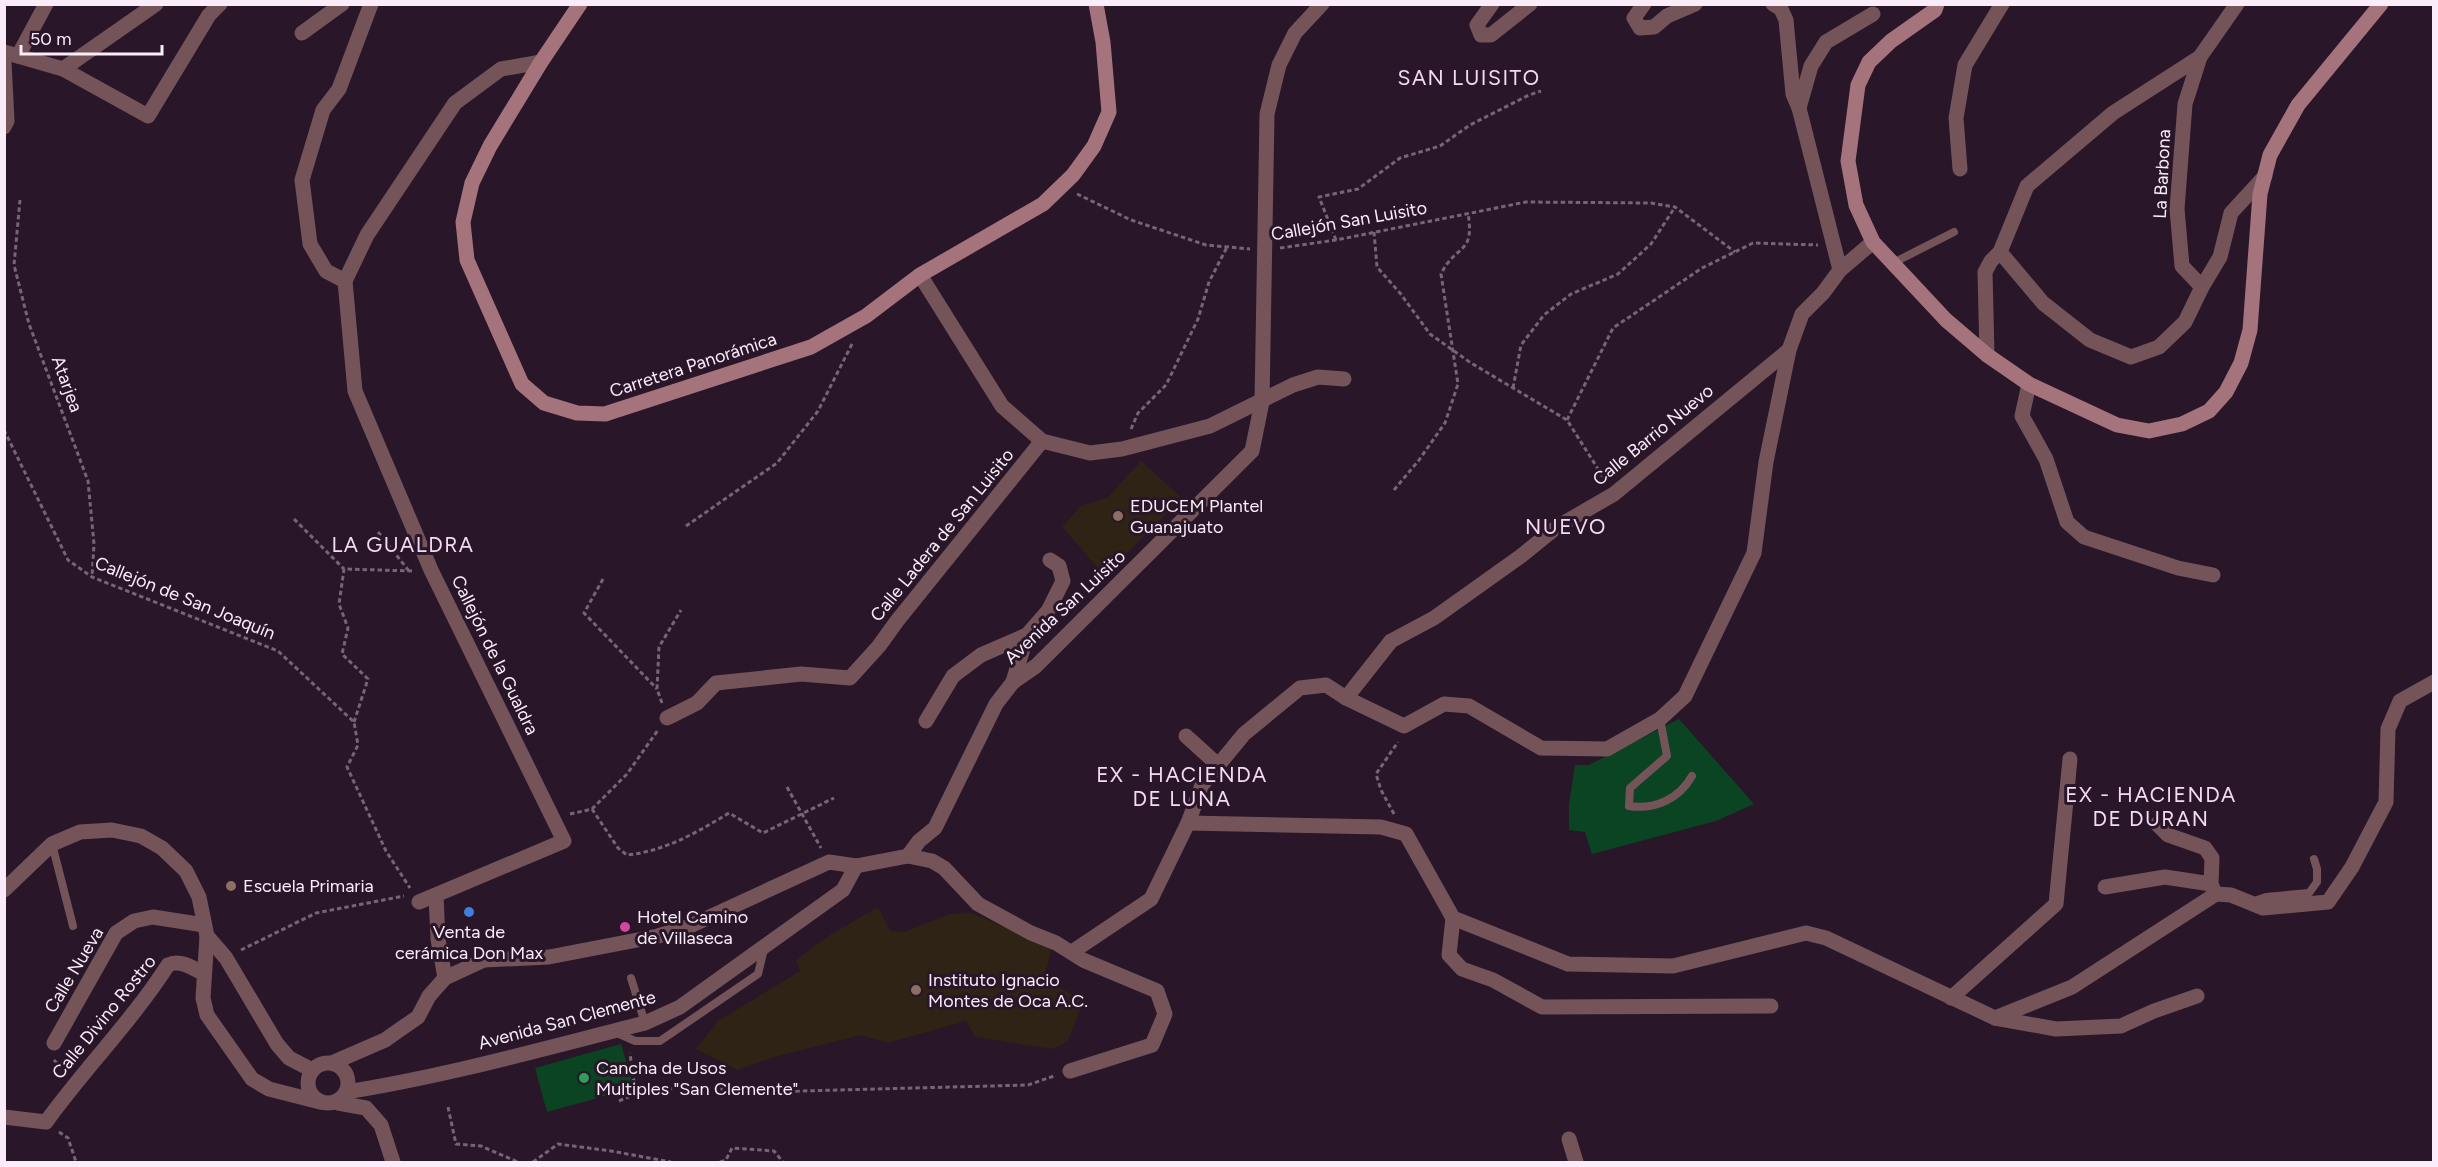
<svg xmlns="http://www.w3.org/2000/svg" width="2438" height="1167" font-family="Figtree,sans-serif">
<rect width="100%" height="100%" fill="#291628"/>
<g fill="#2e2314">
<path d="M1141,461L1182,498L1105,576L1062,527L1082,505L1107,498Z"/>
<path d="M878,907L890,931L904,932L950,914L972,913L1052,948L1044,978L1083,1001L1068,1041L1053,1049L975,1037L966,1021L888,1043L861,1035L778,1056L737,1070L696,1049L718,1021L800,971L796,960L830,935Z"/>
</g>
<g fill="#0a4423">
<path d="M1679,719L1754,804L1716,821L1592,854L1585,832L1569,830V804L1575,765H1589Z"/>
<path d="M621,1044L634,1088L547,1112L535,1068Z"/>
</g>
<g fill="none" stroke-linecap="round" stroke-linejoin="round">
<g stroke="#766575" stroke-width="3" stroke-dasharray="4.5 3" stroke-linecap="butt">
<path d="M1077,194L1131,220L1206,245L1250,249"/>
<path d="M20,200L14,265L29,324L88,481L94,544L92,577"/>
<path d="M1374,232L1377,267L1400,293L1430,334L1471,363L1567,420L1605,480"/>
<path d="M1336,240L1319,197L1358,189L1400,158L1440,146L1470,125L1529,95L1541,91"/>
<path d="M1280,248L1336,240L1526,202L1651,203L1675,207L1735,252"/>
<path d="M1513,388L1521,345L1544,315L1571,294L1618,274L1651,244L1675,207"/>
<path d="M1567,420L1613,328L1702,268L1753,243L1818,245"/>
<path d="M1131,429L1138,413L1166,385L1198,319L1209,282L1227,247"/>
<path d="M4,430L68,560L92,577L278,651L354,722L358,745L347,767L386,851L410,888"/>
<path d="M1394,490L1419,460L1445,423L1458,384L1441,274C1456,243 1475,256 1468,213"/>
<path d="M294,519L344,569"/>
<path d="M686,526L777,463L818,411L852,344"/>
<path d="M378,532L409,571"/>
<path d="M603,579L584,613L657,689"/>
<path d="M662,703L657,689L659,647L681,610"/>
<path d="M354,722L368,679L342,654L348,628L339,604L344,569L414,571"/>
<path d="M787,787L821,848"/>
<path d="M592,809L618,848L627,855C665,851 696,833 729,813L763,833L834,798"/>
<path d="M570,814L592,809L627,774L658,730"/>
<path d="M1394,814L1381,790L1376,774L1398,742"/>
<path d="M241,950L316,913L404,896"/>
<path d="M54,1060L65,1072"/>
<path d="M638,1089L704,1088L763,1092L1028,1085L1054,1076"/>
<path d="M619,1101L633,1095L638,1089L633,1078L630,1053"/>
<path d="M448,1107L456,1144L481,1146L518,1162"/>
<path d="M59,1132L68,1138L76,1162"/>
<path d="M533,1162L558,1144L611,1151L671,1162"/>
<path d="M720,1162L726,1160L732,1148L774,1151L783,1162"/>
</g>
<g stroke="#745459" stroke-width="8">
<path d="M1893,263L1954,232"/>
<path d="M1660,719L1667,756L1630,788L1629,806C1655,810 1679,799 1692,776"/>
<path d="M52,844L73,926"/>
<path d="M2251,902L2266,897L2309,893L2317,882V869L2314,859"/>
<path d="M631,978L645,1023"/>
<path d="M615,1032L635,1041H660L758,974L764,949"/>
</g>
<g stroke="#745459" stroke-width="15">
<path d="M1492,4L1477,25L1481,35H1491L1530,4"/>
<path d="M1644,4L1634,18L1640,28L1654,27L1667,16L1695,4"/>
<path d="M1773,4L1781,9L1786,20L1793,94L1799,108"/>
<path d="M302,33L342,4"/>
<path d="M4,52L63,69L148,116L209,15L220,4"/>
<path d="M18,56L46,4"/>
<path d="M4,62L7,121L4,127"/>
<path d="M63,69L156,4"/>
<path d="M1960,169L1956,118L1965,65L2002,4"/>
<path d="M2000,252L2043,303L2090,340L2131,357L2159,347L2185,322L2202,287L2220,257L2231,213L2265,176"/>
<path d="M1840,270L1799,108L1811,66L1826,42L1873,14"/>
<path d="M920,275L1002,406L1042,441L1090,453L1122,449L1210,426L1293,385L1318,377L1344,379"/>
<path d="M345,281L326,271L310,244L302,180L323,110L339,89L371,4"/>
<path d="M2202,287L2182,266L2177,209L2185,104L2200,57L2237,4"/>
<path d="M1987,355L1985,272L1991,261L2000,252L2027,186L2113,113L2200,57"/>
<path d="M2029,384L2022,416L2046,459L2067,522L2084,537L2178,568L2213,575"/>
<path d="M1013,682L1027,635L1048,611L1063,581L1059,566L1050,560"/>
<path d="M1346,698L1391,641L1434,618L1521,556L1557,527L1614,494L1789,350"/>
<path d="M667,718L697,703L716,683L801,674L850,678L879,646L897,621L1042,441"/>
<path d="M926,721L953,676L981,655L1027,635"/>
<path d="M1186,736L1217,764"/>
<path d="M1188,823L1381,827L1406,834L1453,918L1568,964L1673,966L1806,933L1826,938L1995,1018L2056,1029L2121,1026L2154,1011L2197,996"/>
<path d="M2157,824L2168,835L2205,848L2212,858L2211,884L2214,891"/>
<path d="M908,856L919,841L935,828L996,704L1013,682L1036,666L1252,451L1262,402L1267,114L1279,65L1295,33L1322,4"/>
<path d="M2105,887L2165,877L2211,884"/>
<path d="M4,890L52,844L80,832L112,830L141,836L162,848L186,871L199,897L207,936L203,998L207,1015L252,1079L269,1089L320,1102"/>
<path d="M436,895L438,939L445,978"/>
<path d="M419,902L564,841L431,570L355,391L345,281L367,235L455,103L501,69L541,62"/>
<path d="M1453,918L1449,955L1462,969L1493,980L1542,1007L1771,1006"/>
<path d="M207,936L226,958L277,1044L289,1058L312,1070"/>
<path d="M1072,952L1151,899L1188,823L1202,785L1244,734L1300,688L1326,685L1346,698L1404,726L1444,704L1469,706L1541,748L1607,749L1660,719L1685,696L1754,553L1766,462L1789,350L1802,314L1823,293L1840,270L1873,242"/>
<path d="M1951,998L2056,904L2070,759"/>
<path d="M1995,1018L2072,987L2216,894L2231,895L2263,908L2328,902L2352,867L2386,802L2388,729L2400,701L2434,682"/>
<path d="M54,1043L116,933L134,921L153,917L204,925"/>
<circle cx="328" cy="1083" r="20"/>
<path d="M332,1063L385,1040L402,1028L418,1017L429,996L445,978L484,960L549,957L658,936L690,926L829,862L856,866L908,856L932,861L944,868L978,904L1031,933L1056,943L1083,960L1157,991L1165,1014L1152,1045L1070,1071"/>
<path d="M346,1092C447,1076 546,1048 645,1023L680,1007L843,890L856,866"/>
<path d="M338,1103L366,1108L381,1125L393,1162"/>
<path d="M4,1117L46,1122C85,1068 132,1021 168,965C180,959 193,968 204,974"/>
<path d="M1569,1139L1576,1162"/>
</g>
<g stroke="#a5737b" stroke-width="15">
<path d="M580,4L541,62L490,146L472,183L463,222L467,260L522,384L544,403L577,413L605,414L811,347L866,316L920,275L1043,204L1073,175L1094,146L1109,112L1103,42L1096,4"/>
<path d="M1937,4L1935,10L1891,41L1869,62L1858,85L1848,161L1856,205L1873,242L1946,320L1987,355L2029,384L2117,425L2149,431L2182,424L2209,411L2226,392L2241,363L2250,330L2260,194L2270,155L2298,105L2381,4"/>
</g>
</g>
<g fill="#8d6e63" stroke="#291628" stroke-width="2">
<circle cx="1118" cy="516" r="6"/>
<circle cx="231" cy="886" r="6"/>
<circle cx="916" cy="990" r="6"/>
</g>
<circle fill="#3f7fe0" stroke="#291628" stroke-width="2" cx="469" cy="912" r="6"/>
<circle fill="#d1479c" stroke="#291628" stroke-width="2" cx="625" cy="927" r="6"/>
<circle fill="#2e9e5b" stroke="#291628" stroke-width="2" cx="584" cy="1078" r="6"/>
<g text-anchor="middle" stroke-width="6" stroke-linejoin="round" paint-order="stroke">
<g font-size="18" fill="#faedf9" stroke="#291628">
<text transform="translate(2162 174) rotate(-87)" y="6">La Barbona</text>
<text transform="translate(1349 221) rotate(-10)" y="6">Callejón San Luisito</text>
<text transform="translate(693 365) rotate(-18)" y="6">Carretera Panorámica</text>
<text transform="translate(67 384) rotate(70)" y="6">Atarjea</text>
<text transform="translate(1653 435) rotate(-39)" y="6">Calle Barrio Nuevo</text>
<text transform="translate(942 535) rotate(-51)" y="6">Calle Ladera de San Luisito</text>
<text transform="translate(185 598) rotate(22)" y="6">Callejón de San Joaquín</text>
<text transform="translate(1065 607) rotate(-43)" y="6">Avenida San Luisito</text>
<text transform="translate(495 655) rotate(64)" y="6">Callejón de la Gualdra</text>
<text transform="translate(74 970) rotate(-59)" y="6">Calle Nueva</text>
<text transform="translate(104 1017) rotate(-51)" y="6">Calle Divino Rostro</text>
<text transform="translate(567 1020) rotate(-15)" y="6">Avenida San Clemente</text>
</g>
<g font-size="18" fill="#faedf9" stroke="#291628" text-anchor="start">
<text x="1130" y="512">EDUCEM Plantel<tspan x="1130" dy="21">Guanajuato</tspan></text>
<text x="243" y="892">Escuela Primaria</text>
<text x="637" y="923">Hotel Camino<tspan x="637" dy="21">de Villaseca</tspan></text>
<text x="469" y="938" text-anchor="middle">Venta de<tspan x="469" dy="21">cerámica Don Max</tspan></text>
<text x="928" y="986">Instituto Ignacio<tspan x="928" dy="21">Montes de Oca A.C.</tspan></text>
<text x="596" y="1074">Cancha de Usos<tspan x="596" dy="21">Multiples "San Clemente"</tspan></text>
</g>
<g font-size="21" letter-spacing="1.5" fill="#f5daf3" stroke="#291628">
<text x="1469" y="85">SAN LUISITO</text>
<text x="1566" y="534">NUEVO</text>
<text x="403" y="552">LA GUALDRA</text>
<text x="1182" y="782">EX - HACIENDA<tspan x="1182" dy="24">DE LUNA</tspan></text>
<text x="2151" y="802">EX - HACIENDA<tspan x="2151" dy="24">DE DURAN</tspan></text>
</g>
</g>
<rect width="2438" height="1167" fill="none" stroke="#faedf9" stroke-width="12"/>
<path d="M21 45v9h141v-9" fill="none" stroke="#faedf9" stroke-width="3"/>
<text x="30" y="45" font-size="18" fill="#faedf9" stroke="#291628" stroke-width="4.5" paint-order="stroke">50 m</text>
</svg>
